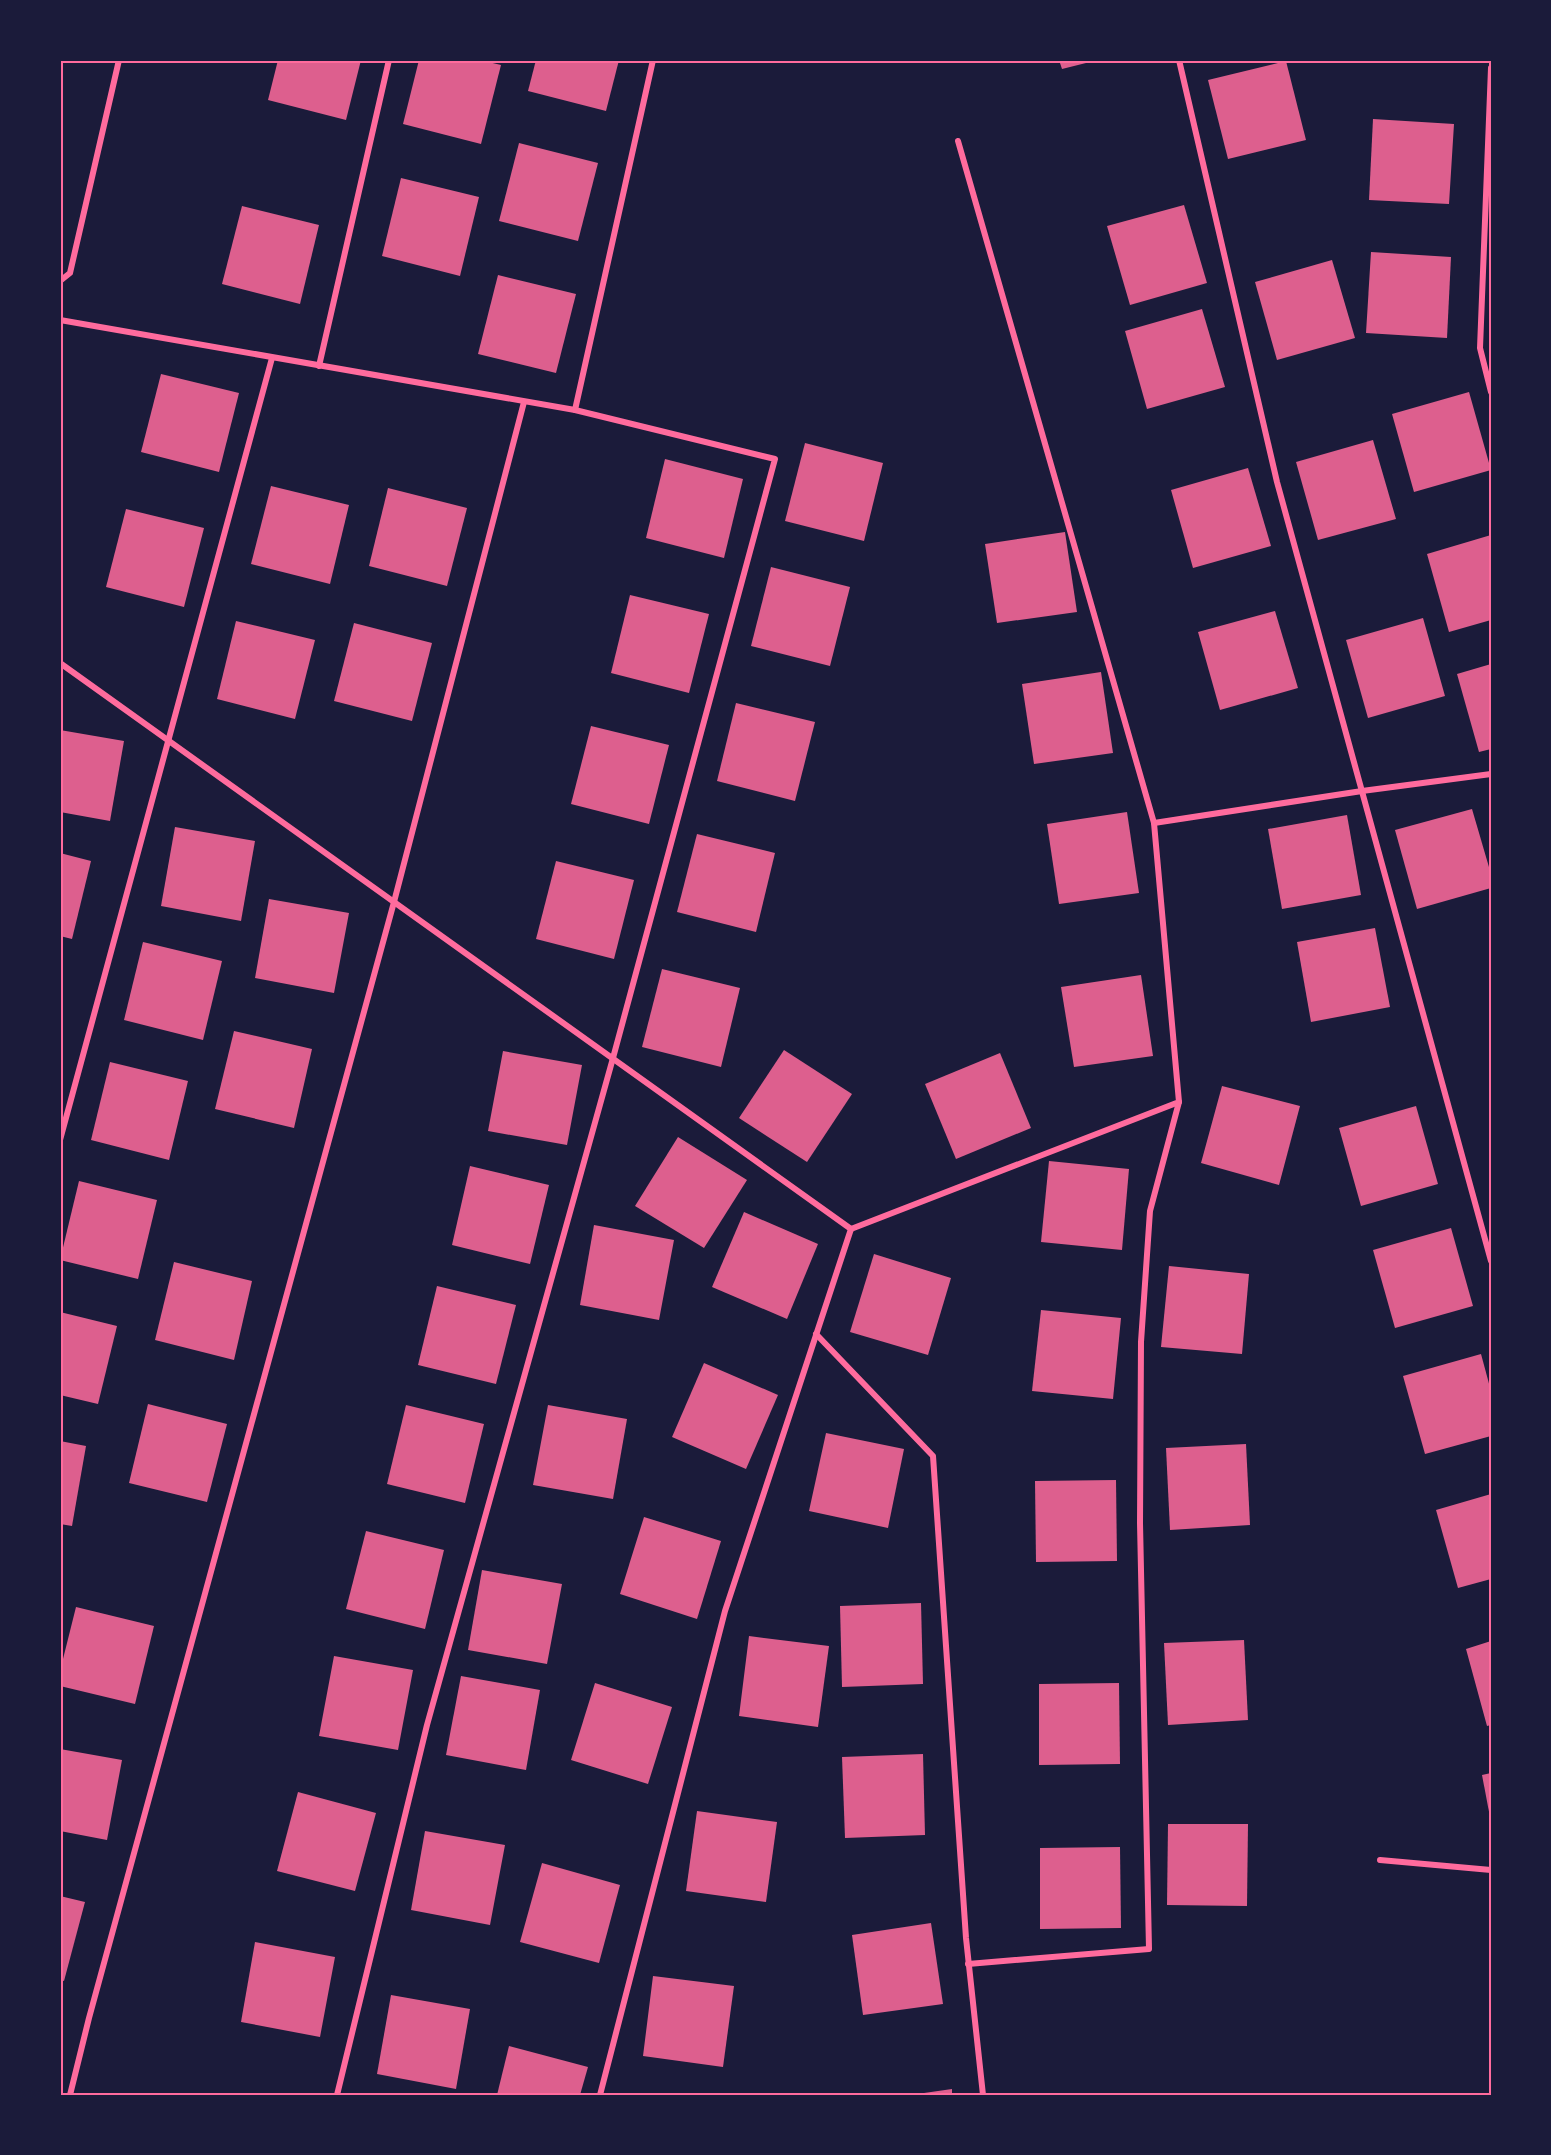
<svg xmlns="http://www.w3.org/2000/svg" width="1551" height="2155" font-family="'Golos Text',sans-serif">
<rect width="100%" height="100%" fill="#1b1b3a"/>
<g fill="#dd5f8e">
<path d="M278,60H361L346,120L268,100Z"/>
<path d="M419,60H480L501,65L481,144L403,124Z"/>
<path d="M536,60H619L606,111L528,91Z"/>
<path d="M1059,60H1094V61L1062,69Z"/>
<path d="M1286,61L1306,140L1228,159L1208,80Z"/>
<path d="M1373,119L1454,124L1449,204L1369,200Z"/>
<path d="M519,143L598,163L578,241L499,221Z"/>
<path d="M401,178L479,197L460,276L382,256Z"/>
<path d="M1184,205L1207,283L1130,305L1107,226Z"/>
<path d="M242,206L319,225L300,304L222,284Z"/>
<path d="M1371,252L1451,257L1447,338L1366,333Z"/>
<path d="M1332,260L1355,338L1277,360L1255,282Z"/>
<path d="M498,275L576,294L556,373L478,354Z"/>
<path d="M1202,309L1225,387L1147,409L1125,331Z"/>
<path d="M161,374L239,393L219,472L141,452Z"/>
<path d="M1469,392L1491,470L1414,492L1392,414Z"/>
<path d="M1373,440L1396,519L1318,540L1296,462Z"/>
<path d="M805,443L883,463L864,541L785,521Z"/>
<path d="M665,459L743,479L724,558L646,538Z"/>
<path d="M1248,468L1271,546L1193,568L1171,490Z"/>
<path d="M271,486L349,505L330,584L251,564Z"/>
<path d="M388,488L467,508L447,586L369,566Z"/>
<path d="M126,509L204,528L184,607L106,587Z"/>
<path d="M1065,532L1077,612L997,623L985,544Z"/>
<path d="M1491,535V620L1449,632L1427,554Z"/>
<path d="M771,567L850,587L830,666L751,646Z"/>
<path d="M630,595L709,614L689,693L611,673Z"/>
<path d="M1275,611L1298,688L1220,710L1198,632Z"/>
<path d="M1423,618L1445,696L1368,718L1346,640Z"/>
<path d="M236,621L315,640L295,719L217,699Z"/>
<path d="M354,623L432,643L412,721L334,701Z"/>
<path d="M1491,664V749L1479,752L1457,674Z"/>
<path d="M1101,672L1113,753L1034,764L1022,684Z"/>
<path d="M736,703L815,722L795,801L717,781Z"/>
<path d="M591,726L669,745L649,824L571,804Z"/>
<path d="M60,730L124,741L110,821L60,812Z"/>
<path d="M1472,809L1491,874V888L1417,909L1395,830Z"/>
<path d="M1127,812L1139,893L1059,904L1047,824Z"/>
<path d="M1347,815L1361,895L1282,909L1268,829Z"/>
<path d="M175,827L255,841L241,921L161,906Z"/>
<path d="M697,834L775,853L756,932L677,912Z"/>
<path d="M60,853L91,861L72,939L60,936Z"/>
<path d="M556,861L634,880L614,959L536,939Z"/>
<path d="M269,899L349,913L334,993L255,978Z"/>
<path d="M1375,928L1390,1007L1311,1022L1297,942Z"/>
<path d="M143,942L222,961L203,1040L124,1020Z"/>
<path d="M662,969L740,988L721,1067L642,1047Z"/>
<path d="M1141,975L1153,1056L1074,1067L1061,987Z"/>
<path d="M234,1031L312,1049L294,1128L215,1109Z"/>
<path d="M784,1050L852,1094L807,1162L739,1118Z"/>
<path d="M503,1051L582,1065L567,1145L488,1131Z"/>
<path d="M1000,1053L1031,1128L956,1159L925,1084Z"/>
<path d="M110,1062L188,1081L169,1160L91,1140Z"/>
<path d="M1222,1086L1300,1106L1279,1185L1201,1163Z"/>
<path d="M1416,1106L1438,1184L1361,1206L1339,1128Z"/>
<path d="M678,1137L747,1180L704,1248L635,1206Z"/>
<path d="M1049,1161L1129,1169L1122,1250L1041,1242Z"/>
<path d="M470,1166L549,1185L530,1264L452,1245Z"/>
<path d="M79,1181L157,1200L138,1279L60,1260Z"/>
<path d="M744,1212L818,1244L787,1319L712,1287Z"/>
<path d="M594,1225L674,1240L659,1320L580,1305Z"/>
<path d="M1451,1228L1473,1306L1395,1328L1373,1250Z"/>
<path d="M874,1254L951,1278L928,1355L850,1332Z"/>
<path d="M174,1262L252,1281L234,1360L155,1340Z"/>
<path d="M1169,1266L1249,1274L1242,1354L1161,1347Z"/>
<path d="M437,1286L516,1305L496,1384L418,1365Z"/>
<path d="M1041,1310L1121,1318L1113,1399L1032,1391Z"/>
<path d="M60,1312L117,1326L98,1404L60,1395Z"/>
<path d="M1481,1354L1491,1391V1436L1425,1454L1403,1376Z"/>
<path d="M704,1363L778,1395L746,1469L672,1437Z"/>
<path d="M148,1404L227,1424L207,1502L129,1483Z"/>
<path d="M406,1405L484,1424L465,1503L387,1484Z"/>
<path d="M548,1405L627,1419L613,1499L533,1485Z"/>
<path d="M826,1433L904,1449L888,1528L809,1511Z"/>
<path d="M60,1441L86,1446L72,1526L60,1524Z"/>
<path d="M1246,1444L1250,1525L1170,1530L1166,1448Z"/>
<path d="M1116,1480L1117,1561L1036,1562L1035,1481Z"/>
<path d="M1491,1494V1579L1458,1588L1436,1510Z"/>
<path d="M644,1517L721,1541L697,1619L620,1594Z"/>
<path d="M366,1531L444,1550L425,1629L346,1609Z"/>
<path d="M482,1570L562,1584L547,1664L468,1650Z"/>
<path d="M921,1603L923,1684L842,1687L840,1606Z"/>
<path d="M76,1607L154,1626L135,1704L60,1686V1671Z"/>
<path d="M749,1636L829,1646L818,1727L739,1716Z"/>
<path d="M1244,1640L1248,1720L1168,1725L1164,1643Z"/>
<path d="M1491,1641V1725L1487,1726L1466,1649Z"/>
<path d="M334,1656L413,1670L398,1750L319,1736Z"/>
<path d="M461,1676L540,1690L526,1770L446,1755Z"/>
<path d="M595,1683L672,1707L648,1784L571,1760Z"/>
<path d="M1119,1683L1120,1764L1039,1765V1684Z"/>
<path d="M60,1749L122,1760L107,1840L60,1831Z"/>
<path d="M923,1754L925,1835L845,1838L842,1757Z"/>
<path d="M1491,1773V1817H1490L1482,1775Z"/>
<path d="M298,1792L376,1813L355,1891L277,1871Z"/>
<path d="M697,1811L777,1822L766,1902L686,1891Z"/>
<path d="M1168,1824H1248L1247,1906L1167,1905Z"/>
<path d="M425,1831L505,1845L490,1925L411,1910Z"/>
<path d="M1120,1847L1121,1928L1040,1929V1848Z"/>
<path d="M542,1863L620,1885L599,1963L520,1942Z"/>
<path d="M60,1896L85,1902L64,1981L60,1980Z"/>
<path d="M931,1923L943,2004L863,2015L852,1935Z"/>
<path d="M255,1942L335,1957L320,2037L241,2022Z"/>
<path d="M653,1976L734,1986L723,2067L643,2056Z"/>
<path d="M391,1995L470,2009L456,2089L377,2074Z"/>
<path d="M509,2046L588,2067L580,2095H497Z"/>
<path d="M952,2089V2095H918L917,2094Z"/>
</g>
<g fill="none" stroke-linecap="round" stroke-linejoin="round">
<g stroke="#ff6b9d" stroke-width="6">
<path d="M1179,60L1277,482L1491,1261"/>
<path d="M1491,68L1480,348L1491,392"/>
<path d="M60,281L70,273L119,60"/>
<path d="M60,320L575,410L775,459L613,1058L427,1725L337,2095"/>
<path d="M319,366L389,60"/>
<path d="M575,410L653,60"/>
<path d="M60,663L851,1229L725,1611L600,2095"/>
<path d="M1154,823L1362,791L1491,774"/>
<path d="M60,1140L272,358"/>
<path d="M851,1229L1179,1102L1154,823L958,141"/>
<path d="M816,1334L933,1456L966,1938L983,2095"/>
<path d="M1380,1860L1491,1870"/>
<path d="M968,1964L1149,1949L1140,1523L1141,1342L1150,1211L1179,1102"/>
<path d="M70,2095L89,2018L394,902L524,402"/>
</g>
</g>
<rect width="1551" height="2155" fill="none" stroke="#1b1b3a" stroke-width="123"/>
<rect x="62" y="62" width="1428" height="2032" fill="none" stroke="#ff6b9d" stroke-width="2"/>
</svg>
